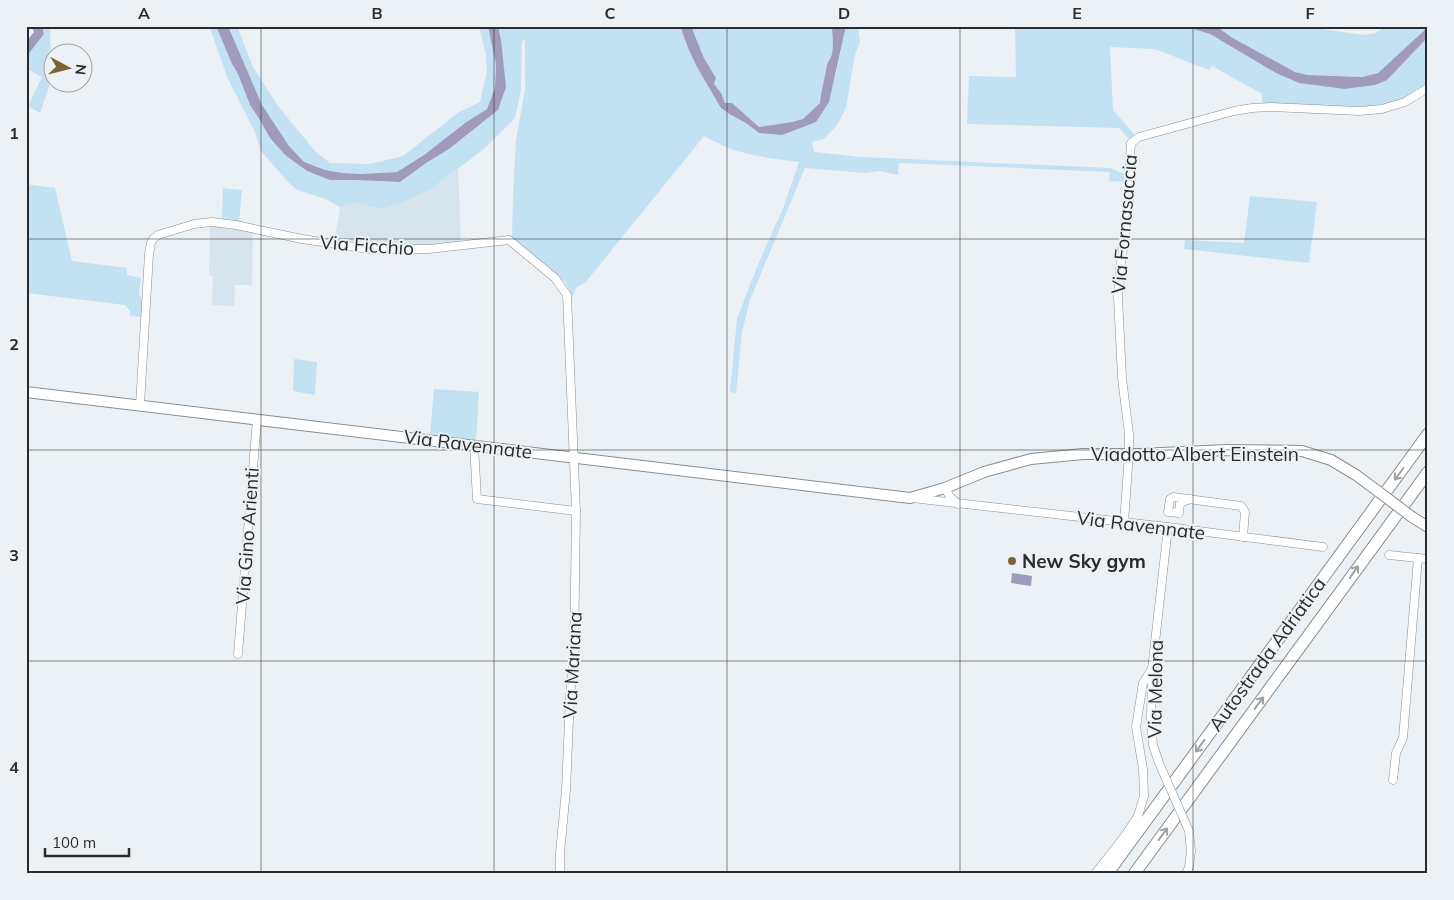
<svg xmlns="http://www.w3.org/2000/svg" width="1454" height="900" font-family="Mulish,sans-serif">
<rect width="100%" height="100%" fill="#ecf1f5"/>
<g fill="#d7e4eb">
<path d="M458,169L461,243L429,248L334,244L340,207L357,203L371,207L431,189Z"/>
<path d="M210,224L253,230L252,285H235L234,306L212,305L213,277L209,275Z"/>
</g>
<g fill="#c2e2f4">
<path d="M42,26H50L51,81L40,113L28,106L42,77L29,70L26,74V57L44,34Z"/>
<path d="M209,26H216L232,64L238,74L250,105L258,117L270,138L285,155L307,171L356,180L400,182L426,163L449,149L498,110L501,40L498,26H680L688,48L731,115L746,123L759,133H768L816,122L836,74L846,26H858L860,42L855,55L846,108L837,125L824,139L812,142L814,152L862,157L1111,168L1119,172L1127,173V182L1109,181L1110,172L899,163L898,175L880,171L866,173L805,168L750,300L742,332L736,393L730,392L737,319L756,269L784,206L799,162C761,157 738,155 704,136L585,283L577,287L570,301V291L565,282L512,238L513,197L516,140L525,89V39L522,42L521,90L515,118L484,149L431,189L401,203L384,208L371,207L357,203L340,207L326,199L297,190L287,181L261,151L255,132L228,79Z"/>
<path d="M228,26H237L253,67L278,106L315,151L330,163L370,164L403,156L459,112L480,102L487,71L486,55L479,26H488L496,65L495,88L487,109L465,123L424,155L397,172L361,174L343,173L325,170L304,163L289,146L262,105Z"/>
<path d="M691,26H832C832,35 834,45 832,54C831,58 828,61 827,65C825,78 821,90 820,103L804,119L792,122L759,127L735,106L725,104L721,93L714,84L716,78L704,58Z"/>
<path d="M1015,26H1184L1210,34L1276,73L1299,83L1344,89L1387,80L1428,37V84L1402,101L1365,110L1262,104V94L1212,66L1209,70L1155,49L1110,47L1113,110L1134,134L1133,139L1128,138L1119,128L967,124L969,76L1016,77Z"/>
<path d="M1211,26H1299L1365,35L1375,33L1387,26H1428V27L1378,73L1362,77L1308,75L1295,72L1231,37L1219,28Z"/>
<path d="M26,184L55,188L72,261L127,268V275L141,278L139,294L144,302L143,317L130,316V311L125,305L26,293Z"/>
<path d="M223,188L242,190L239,222L222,218Z"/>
<path d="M1250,196L1317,202L1309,263L1184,249L1185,240L1244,243Z"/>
<path d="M294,359L317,362L315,395L293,391Z"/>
<path d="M434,389L479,392L476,441L430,434Z"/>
</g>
<g fill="#a09abc">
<path d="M32,26H42L44,34L26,57V42L34,32Z"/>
<path d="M216,26H228L262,105L289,146L304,162L325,170L343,173L361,174L397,172L424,155L465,123L487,109L495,88L496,65L488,26H498L501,40L506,87L498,110L449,149L426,163L400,182L356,180H330L307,171L285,155L270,138L258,117L250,105L238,74L232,64Z"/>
<path d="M680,26H691L704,58L716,78L714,84L721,93L725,103H732L759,127L792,122L803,119L820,103C821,90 825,78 827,65C828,61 831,58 832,54C834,45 832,35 832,26H846L829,102L816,122L782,135L759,133L746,123L731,115L721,108L697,67L688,48Z"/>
<path d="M1184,26H1211L1219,28L1231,37L1295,72L1308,75L1362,77L1378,73L1428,27V37L1387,80L1375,85L1344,89L1299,83L1276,73L1210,34Z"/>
<path d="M1012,573L1032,576L1031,586L1011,583Z"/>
</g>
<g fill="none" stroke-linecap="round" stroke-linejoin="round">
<g stroke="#898e91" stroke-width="9">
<g id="minor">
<path d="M140,405L149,254L151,243L154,238L158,235L194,224L212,222L236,225L302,239L368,249H429L509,240L555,278L567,295L576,511L574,655L570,697L566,790L560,853V874"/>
<path d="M474,445L477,499L576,511"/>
<path d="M945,488L950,497L958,504"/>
<path d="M912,498L1168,527L1323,547"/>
<path d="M1190,499L1180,503L1179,513L1168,512L1170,499L1173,497L1241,506L1245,512L1243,537"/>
<path d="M1124,522L1129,454V434L1122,378L1118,297L1120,269L1129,209V173L1131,143L1139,137L1234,111L1252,108L1271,107L1359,111L1382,109L1405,102L1428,88"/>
<path d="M1389,555L1428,559"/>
<path d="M238,654L257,419"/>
<path d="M1153,745L1151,720L1152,669L1168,527"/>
<path d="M1393,780L1396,753L1403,738L1418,558"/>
<path d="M1095,874L1124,837L1138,816L1144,796L1143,769L1136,727L1143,683L1152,669"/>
</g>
</g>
<g stroke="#898e91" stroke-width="12">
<g id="major">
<path d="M26,392L910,498L945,488L984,472L1031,459L1083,454H1139L1227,450L1302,451L1331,460L1356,475L1379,492"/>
<path d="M1412,517L1428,527"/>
</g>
</g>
<g stroke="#898e91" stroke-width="13">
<g id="highway">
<path d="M1107,874L1428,434"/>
<path d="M1134,874L1428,472"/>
</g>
</g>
<use href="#minor" stroke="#fff" stroke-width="8"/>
<use href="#major" stroke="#fff" stroke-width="10"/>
<use href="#highway" stroke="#fff" stroke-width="11"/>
<g stroke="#898e91" stroke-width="9" stroke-linecap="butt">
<path id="minor-bridge" d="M1153,745L1159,763L1189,831L1191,851L1189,867L1186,874"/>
</g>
<g stroke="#898e91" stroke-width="12" stroke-linecap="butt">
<path id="major-bridge" d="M1379,492L1412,517"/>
</g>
<use href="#minor-bridge" stroke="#fff" stroke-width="8"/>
<use href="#major-bridge" stroke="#fff" stroke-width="10"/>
</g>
<defs><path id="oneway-shaft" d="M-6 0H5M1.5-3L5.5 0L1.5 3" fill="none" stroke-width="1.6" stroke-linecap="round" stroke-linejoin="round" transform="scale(1.25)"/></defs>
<g stroke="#9fa0a0">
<use href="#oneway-shaft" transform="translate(1399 474) rotate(127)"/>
<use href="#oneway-shaft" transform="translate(1354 572) rotate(-54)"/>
<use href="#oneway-shaft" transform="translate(1259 703) rotate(-54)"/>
<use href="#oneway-shaft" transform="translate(1200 746) rotate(126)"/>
<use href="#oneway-shaft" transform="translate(1163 834) rotate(-54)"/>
</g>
<path fill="none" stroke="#292b2c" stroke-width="1" stroke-opacity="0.55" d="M261,26V874M494,26V874M727,26V874M960,26V874M1193,26V874M26,239H1428M26,450H1428M26,661H1428"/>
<circle fill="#7c6234" stroke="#ecf1f5" stroke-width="2" cx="1012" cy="561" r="5"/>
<g text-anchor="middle" stroke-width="4" stroke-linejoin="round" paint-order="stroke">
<g font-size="19" fill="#292b2c" stroke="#ecf1f5">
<text transform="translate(1124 224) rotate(-85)" y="7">Via Fornasaccia</text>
<text transform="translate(367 245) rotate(4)" y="7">Via Ficchio</text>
<text transform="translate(468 444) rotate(7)" y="7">Via Ravennate</text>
<text x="1195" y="461">Viadotto Albert Einstein</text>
<text transform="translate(1141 525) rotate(7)" y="7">Via Ravennate</text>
<text transform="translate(247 536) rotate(-86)" y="7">Via Gino Arienti</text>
<text transform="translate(1267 654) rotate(-54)" y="7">Autostrada Adriatica</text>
<text transform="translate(572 665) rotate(-87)" y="7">Via Mariana</text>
<text transform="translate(1155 689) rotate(-89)" y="7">Via Melona</text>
</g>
<g font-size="19" font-weight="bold" fill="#292b2c" stroke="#ecf1f5" text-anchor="start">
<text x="1022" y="568">New Sky gym</text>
</g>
</g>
<rect width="1454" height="900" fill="none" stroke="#ecf1f5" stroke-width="55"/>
<g transform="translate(68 68) rotate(97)"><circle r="24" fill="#ecf1f5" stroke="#9ea2a5"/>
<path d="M0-4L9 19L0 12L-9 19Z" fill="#7c6234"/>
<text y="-8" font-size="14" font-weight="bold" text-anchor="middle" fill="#292b2c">N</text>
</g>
<path d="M45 848v8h84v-8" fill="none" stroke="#292b2c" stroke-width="2.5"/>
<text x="52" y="848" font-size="15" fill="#292b2c" stroke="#ecf1f5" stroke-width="4" paint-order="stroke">100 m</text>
<rect x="28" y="28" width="1398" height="844" fill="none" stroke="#292b2c" stroke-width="2"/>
<g font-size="16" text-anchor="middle" font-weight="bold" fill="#292b2c">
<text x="144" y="19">A</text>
<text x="377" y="19">B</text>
<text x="610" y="19">C</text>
<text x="844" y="19">D</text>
<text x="1077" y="19">E</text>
<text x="1310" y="19">F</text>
<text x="14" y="139">1</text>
<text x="14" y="350">2</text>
<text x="14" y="561">3</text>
<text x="14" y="773">4</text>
</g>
</svg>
